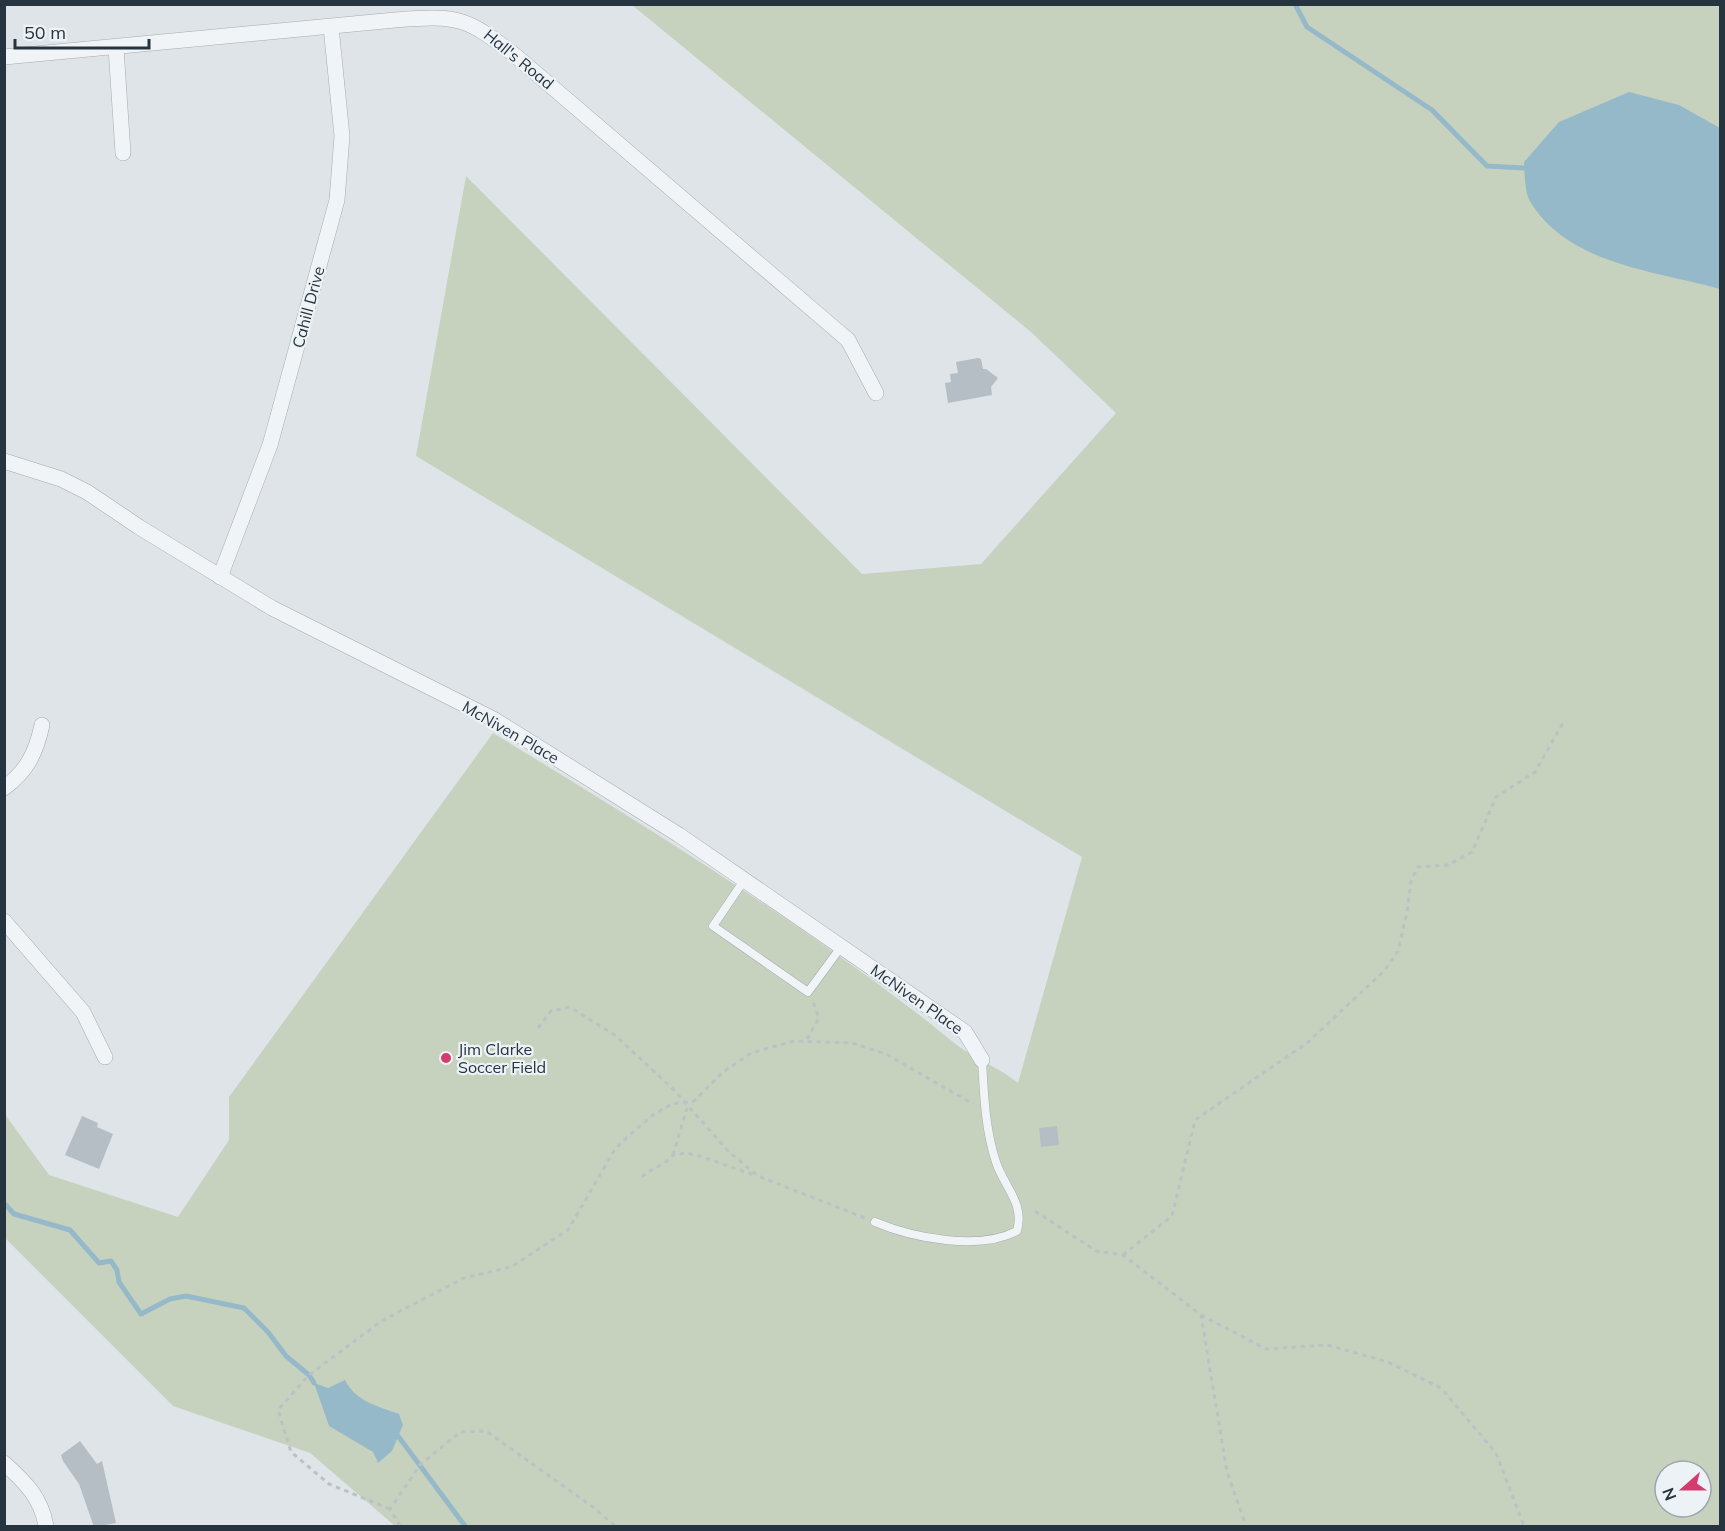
<svg xmlns="http://www.w3.org/2000/svg" width="1725" height="1531" font-family="Mulish,sans-serif">
<rect width="100%" height="100%" fill="#dee4e8"/>
<path fill="#c7d2be" fill-rule="evenodd" d="M632,5H1720V1526H395L310,1453L173,1406L5,1238L4,1113L49,1175L178,1217L229,1140V1097L493,733C636,820 780,909 914,1011C929,1022 942,1034 957,1045C976,1060 1000,1068 1018,1083L1082,857L416,456L466,176L862,574L981,564L1116,413L1031,332ZM1665,1471H1701V1507H1665Z"/>
<g fill="#96b9ca">
<path d="M1629,92L1679,105L1720,128V289C1656,271 1570,265 1531,203C1524,193 1525,174 1524,162L1559,122Z"/>
<path d="M345,1380C356,1402 378,1406 399,1414L403,1425L392,1451L378,1463L373,1452L329,1426L314,1383L328,1388Z"/>
</g>
<g fill="none" stroke-linecap="round" stroke-linejoin="round">
<g stroke="#96b9ca" stroke-width="5">
<path d="M1295,4L1307,27L1432,110L1487,166L1524,168"/>
<path d="M4,1203L14,1214L70,1230L99,1263L111,1261L117,1270L119,1282L141,1314L170,1299L186,1296L244,1308L268,1332L286,1356L309,1375L314,1383"/>
<path d="M398,1436L465,1526"/>
</g>
</g>
<g fill="#b5bec5">
<path d="M978,358L981,359L983,369H986L998,378L991,387L992,395L948,403L945,383L951,382L950,374L958,373L956,362Z"/>
<path d="M82,1116L98,1123L97,1127L113,1134L99,1169L65,1155Z"/>
<path d="M1057,1126L1059,1145L1041,1147L1039,1128Z"/>
<path d="M80,1441L97,1464L102,1461L116,1523L94,1527L79,1484L63,1461L61,1455Z"/>
</g>
<g fill="none" stroke-linecap="round" stroke-linejoin="round">
<g stroke="#a3acb2" stroke-width="9">
<g id="service">
<path d="M745,879L713,926L808,992L841,947"/>
<path d="M875,1222C913,1238 979,1251 1017,1231C1025,1203 1004,1187 996,1162C985,1129 984,1094 982,1060"/>
</g>
</g>
<g stroke="#a3acb2" stroke-width="16">
<g id="minor">
<path d="M116,48L123,153"/>
<path d="M4,57L395,20C460,15 466,17 517,57L848,340L876,393"/>
<path d="M4,461L61,479L87,492L139,527L272,608L495,720L679,835L965,1032L982,1060"/>
<path d="M220,577L270,445L337,200L342,136L331,27"/>
<path d="M4,788C27,771 36,753 42,725"/>
<path d="M4,921L83,1012L105,1057"/>
<path d="M4,1463C25,1482 41,1497 46,1526"/>
</g>
</g>
<g stroke="#bbc2c6" stroke-width="3" stroke-dasharray="4.5 4.5" stroke-linecap="butt">
<path d="M538,1028L551,1011L570,1007L616,1036L674,1090L729,1152L758,1176L865,1218"/>
<path d="M807,1039L819,1018L813,1002"/>
<path d="M673,1155L687,1108"/>
<path d="M642,1177C652,1167 663,1167 673,1155L686,1153L700,1156L754,1175"/>
<path d="M1035,1211L1096,1251L1123,1255L1201,1315L1227,1472L1246,1526"/>
<path d="M1123,1255L1172,1216L1195,1120L1307,1043L1384,971L1398,951L1407,912L1411,881L1418,867L1448,865L1472,852L1496,797L1535,772L1564,721"/>
<path d="M1201,1315L1266,1349L1327,1345L1388,1362L1441,1388L1496,1453L1524,1526"/>
<path d="M390,1509L329,1484L291,1452L278,1410L309,1375L383,1320L464,1278L511,1267L568,1230L615,1149L623,1141L654,1114L672,1104L694,1101L723,1072L751,1053L794,1041L852,1043L886,1054L973,1104"/>
<path d="M400,1526L390,1509L420,1465L460,1432L486,1431L593,1507L615,1526"/>
</g>
<use href="#service" stroke="#f0f4f6" stroke-width="8"/>
<use href="#minor" stroke="#f0f4f6" stroke-width="15"/>
</g>
<circle fill="#d43c6f" stroke="#edf2f6" stroke-width="2" cx="446" cy="1058" r="6"/>
<g text-anchor="middle" stroke-width="4.5" stroke-linejoin="round" paint-order="stroke">
<g font-size="16" fill="#26343f" stroke="#edf2f6">
<text transform="translate(519 59) rotate(39)" y="6">Hall's Road</text>
<text transform="translate(308 307) rotate(-75)" y="6">Cahill Drive</text>
<text transform="translate(511 732) rotate(30)" y="6">McNiven Place</text>
<text transform="translate(917 999) rotate(35)" y="6">McNiven Place</text>
</g>
<g font-size="16" fill="#26343f" stroke="#edf2f6" text-anchor="start">
<text x="458" y="1055">Jim Clarke<tspan x="458" dy="18">Soccer Field</tspan></text>
</g>
</g>
<rect width="1725" height="1531" fill="none" stroke="#26343f" stroke-width="12"/>
<g transform="translate(1683 1489) rotate(249)"><circle r="28" fill="#edf2f6" stroke="#9da6ad" stroke-width="1.5"/>
<path d="M0-4.5L10 22L0 15L-10 22Z" fill="#d43c6f"/>
<text y="-9" font-size="16" font-weight="bold" text-anchor="middle" fill="#26343f">N</text>
</g>
<path d="M15 39v9h134v-9" fill="none" stroke="#26343f" stroke-width="3"/>
<text x="24" y="39" font-size="18" fill="#26343f" stroke="#edf2f6" stroke-width="4.5" paint-order="stroke">50 m</text>
</svg>
